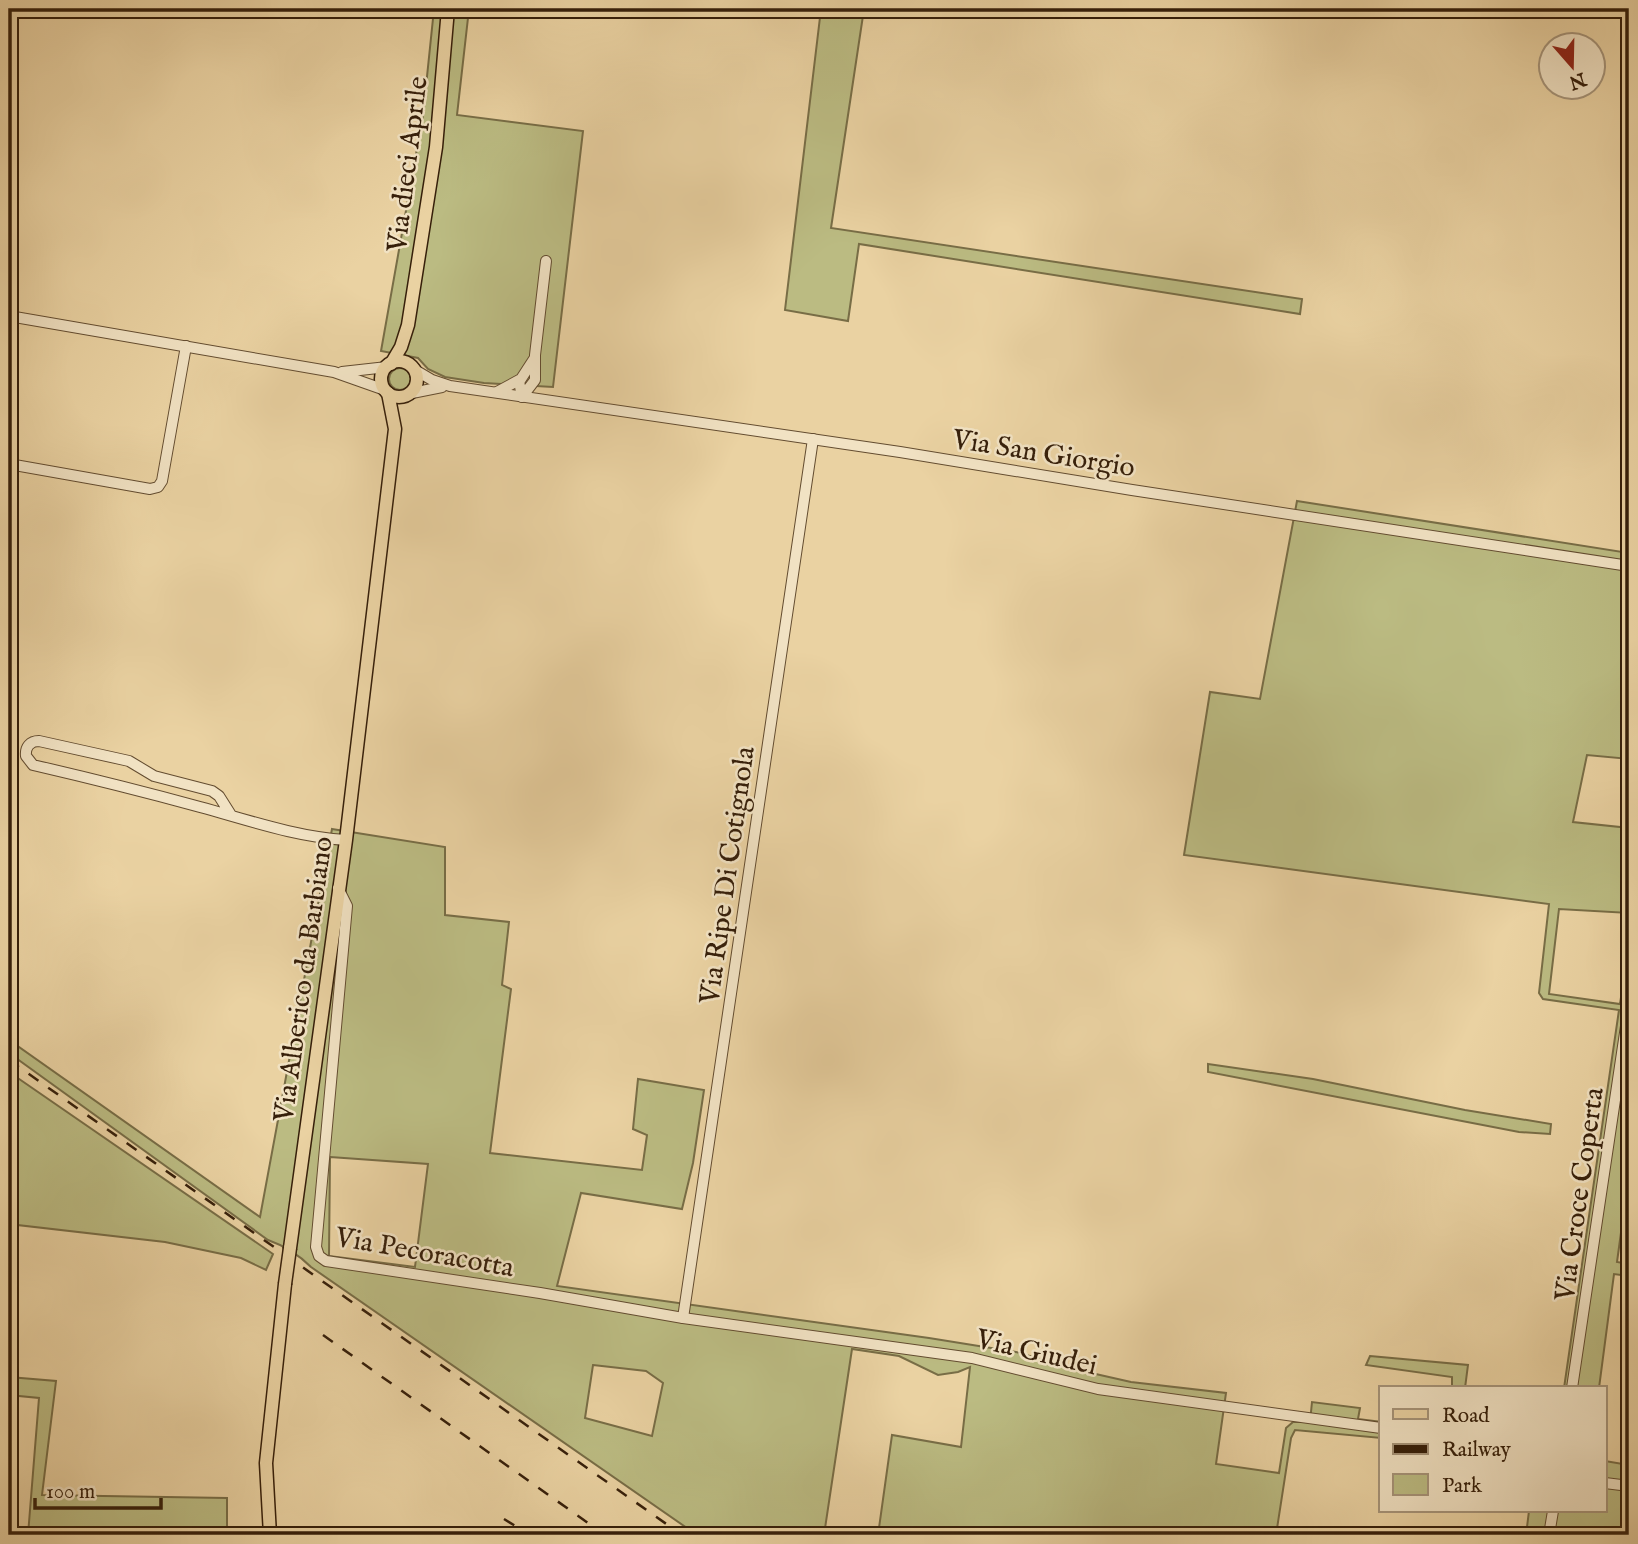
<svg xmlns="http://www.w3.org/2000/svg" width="1638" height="1544" font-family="'IM FELL English',serif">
<rect width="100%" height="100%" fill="#ead2a2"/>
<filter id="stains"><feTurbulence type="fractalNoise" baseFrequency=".00286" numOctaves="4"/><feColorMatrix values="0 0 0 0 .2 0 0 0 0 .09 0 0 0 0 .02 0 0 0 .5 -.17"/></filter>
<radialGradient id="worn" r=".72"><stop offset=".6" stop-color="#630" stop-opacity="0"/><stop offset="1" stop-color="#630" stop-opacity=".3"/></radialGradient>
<g fill="#bbbb82" stroke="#786d46" stroke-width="2" fill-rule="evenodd">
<path d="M434,9H469L457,115L583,131L553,387L484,383L445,377L428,369L418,358L381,351L423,115Z"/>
<path d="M821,9H864L831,228L1302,299L1300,314L859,244L848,321L785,310Z"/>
<circle cx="400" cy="379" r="11"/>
<path d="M1297,501L1629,553V759L1587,755L1573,822L1629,828V913L1559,909L1549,994L1620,1004L1629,944V1174L1617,1262L1629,1264V1276L1614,1274L1599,1388H1564L1619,1010L1543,999L1539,993L1549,904L1184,855L1210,692L1260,699Z"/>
<path d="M332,829L445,847V915L509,922L502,985L511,989L490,1153L642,1170L647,1135L633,1129L638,1079L704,1090L693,1163L682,1209L581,1193L557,1286L929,1338L1016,1352L1078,1370L1131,1382L1226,1393L1216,1464L1279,1473L1286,1428L1293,1422H1310L1312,1402L1360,1408L1358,1419L1381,1422V1438L1295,1430L1291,1438L1276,1535H878L892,1435L961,1447L970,1367L958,1372L938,1375L899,1356L852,1349L824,1535H697L311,1267C298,1254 285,1246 268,1240L9,1053V1040L260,1217ZM330,1157L428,1164L415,1267L329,1256ZM593,1365L646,1371L663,1383L652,1436L585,1418Z"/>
<path d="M1208,1064L1313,1079L1465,1110L1551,1124L1550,1134L1519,1132L1208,1072Z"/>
<path d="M9,1072L273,1254L266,1270L241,1258L165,1242L9,1224Z"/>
<path d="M1370,1356L1468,1365L1465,1388H1452V1377L1366,1365Z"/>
<path d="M9,1377L56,1381L42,1495L227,1498V1535H28L39,1398L9,1395Z"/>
<path d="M1605,1461L1629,1465V1535H1526L1529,1511H1605Z"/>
</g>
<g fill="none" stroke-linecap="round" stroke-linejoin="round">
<g stroke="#634c30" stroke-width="12">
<g id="minor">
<path d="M9,316L334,372L385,390"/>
<path d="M415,370L432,380L450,386L900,452L1132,490L1629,566"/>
<path d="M342,372L387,367"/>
<path d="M519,381L522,397L535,380V355L546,261"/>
<path d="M497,392L521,379L534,359"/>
<path d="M412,393L442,387"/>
<path d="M9,464L150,489L158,487L162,481L186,346"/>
<path d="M231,815L219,796L212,791L154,776L129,761L39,741C30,741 25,747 26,756L33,765C89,778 145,792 200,807C248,820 296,837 346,840"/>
<path d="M338,888L347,906L316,1247L319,1256L326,1261L540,1293L683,1318L972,1358L1098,1389L1381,1428"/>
<path d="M683,1318L813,439"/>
<path d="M1572,1388L1629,1006"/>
<path d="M1605,1483L1629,1486"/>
<path d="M1549,1535L1553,1511"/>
</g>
</g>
<g stroke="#361f0a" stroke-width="15">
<g id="major">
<circle cx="399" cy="379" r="18"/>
<path d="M391,364L401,347L408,325L436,147L448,9"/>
<path d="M290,1248L346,840L395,429L388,393"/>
<path d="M270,1535L266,1463L285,1284"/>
</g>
</g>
<use href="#minor" stroke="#f1e2c3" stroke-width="10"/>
<use href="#major" stroke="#ead2a2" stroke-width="12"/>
<g stroke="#361f0a" stroke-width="2.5" stroke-dasharray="12 12" stroke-linecap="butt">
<path d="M9,1060L682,1535"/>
<path d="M323,1335L605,1535"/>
<path d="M504,1519L530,1535"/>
<path d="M655,1532L661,1535"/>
</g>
<g stroke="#361f0a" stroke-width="15" stroke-linecap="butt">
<path id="major-bridge" d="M285,1284L290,1248"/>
</g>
<use href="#major-bridge" stroke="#ead2a2" stroke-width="12"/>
</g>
<g text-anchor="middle" stroke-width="5" stroke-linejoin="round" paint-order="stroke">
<g font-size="28" fill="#361f0a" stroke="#f1e2c3">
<text transform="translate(406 164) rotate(-83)" y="10">Via dieci Aprile</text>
<text transform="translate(1044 452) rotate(9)" y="10">Via San Giorgio</text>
<text transform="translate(726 875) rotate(-82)" y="10">Via Ripe Di Cotignola</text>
<text transform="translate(302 979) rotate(-82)" y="10">Via Alberico da Barbiano</text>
<text transform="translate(1578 1194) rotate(-82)" y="10">Via Croce Coperta</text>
<text transform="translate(425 1251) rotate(10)" y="10">Via Pecoracotta</text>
<text transform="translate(1037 1351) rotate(13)" y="10">Via Giudei</text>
</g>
</g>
<rect width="1638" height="1544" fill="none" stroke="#ead2a2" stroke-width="35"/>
<rect x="10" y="10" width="1617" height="1523" fill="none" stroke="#361f0a" stroke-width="3.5"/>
<rect x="18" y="18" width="1603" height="1509" fill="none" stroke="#361f0a" stroke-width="2"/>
<rect x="1379" y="1386" width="228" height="126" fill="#f1e2c3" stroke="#a69479" stroke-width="2"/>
<rect x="1393" y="1409" width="35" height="10" fill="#ead2a2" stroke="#a69479" stroke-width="2"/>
<text x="1442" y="1422" font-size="21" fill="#361f0a">Road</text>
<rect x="1393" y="1444" width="35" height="10" fill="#361f0a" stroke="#a69479" stroke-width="2"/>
<text x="1442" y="1456" font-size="21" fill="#361f0a">Railway</text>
<rect x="1393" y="1474" width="35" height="21" fill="#bbbb82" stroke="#a69479" stroke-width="2"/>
<text x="1442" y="1492" font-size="21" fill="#361f0a">Park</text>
<g transform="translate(1572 66) rotate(160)"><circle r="33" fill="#f1e2c3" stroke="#a69479" stroke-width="2"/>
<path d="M0-5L12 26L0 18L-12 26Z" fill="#8f2418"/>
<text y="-10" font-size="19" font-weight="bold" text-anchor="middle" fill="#361f0a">N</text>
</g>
<path d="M35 1498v10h126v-10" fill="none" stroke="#361f0a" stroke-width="3.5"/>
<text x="46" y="1498" font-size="21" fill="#361f0a" stroke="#f1e2c3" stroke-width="5" paint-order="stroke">100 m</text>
<rect width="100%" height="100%" filter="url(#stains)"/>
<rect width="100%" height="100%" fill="url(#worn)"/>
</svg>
